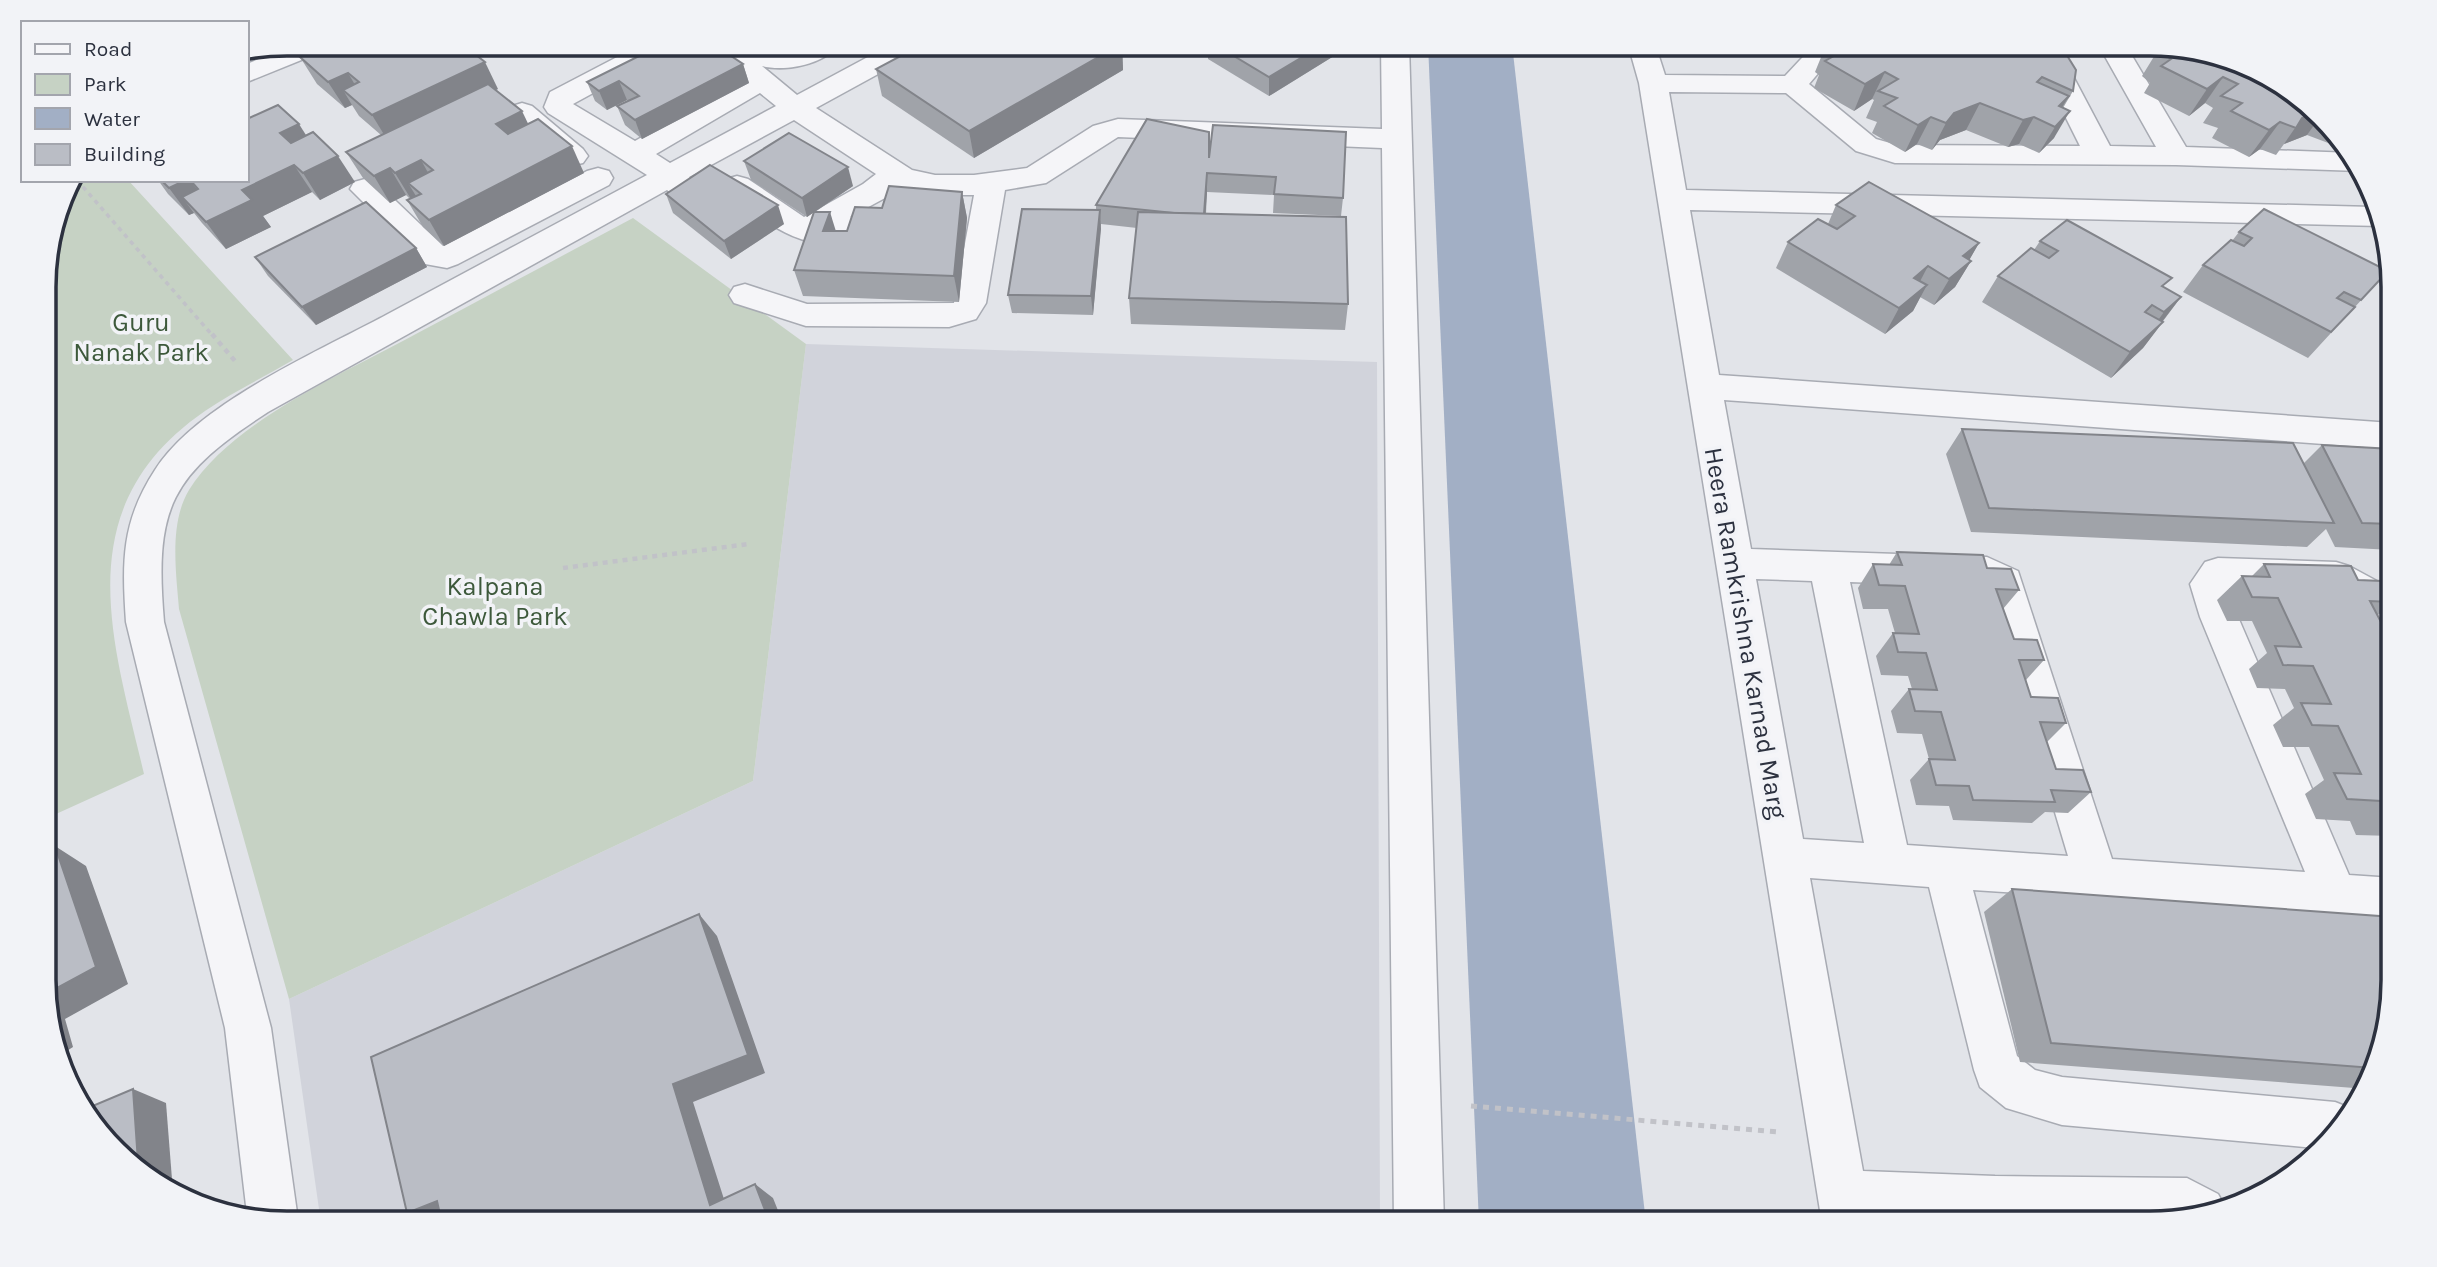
<svg xmlns="http://www.w3.org/2000/svg" width="2437" height="1267" font-family="Karla,sans-serif">
<rect width="100%" height="100%" fill="#e2e4e9"/>
<path fill="#d1d3db" d="M806,344L1377,362L1380,1223H321L289,999L753,781Z"/>
<g fill="#c6d2c4">
<path d="M69,180H128L293,360C264,377 233,392 205,411C66,507 112,638 144,774L45,819L44,271Z"/>
<path d="M633,218L806,344L753,781L289,999L179,609C176,572 169,523 189,490C231,422 344,373 414,335C487,296 560,257 633,218Z"/>
</g>
<path fill="#a2afc5" d="M1428,44H1512L1646,1223H1479Z"/>
<g fill="none" stroke-linecap="round" stroke-linejoin="round">
<g stroke="#a8abb3" stroke-width="3">
<g id="minor">
<path d="M294,44H330L326,50L247,82V64Z"/>
<path d="M642,44H676L672,50L573,104L635,141L743,79L704,44H759L772,52L781,53L805,44H838C825,65 784,72 762,66L797,95L892,44H925L922,50L816,108L912,170L935,175H974L1027,168L1093,126L1118,119L1382,129L1381,44H1409L1444,1223H1394L1382,148L1118,137L1046,183L1005,190L986,303L976,319L949,327L806,326L734,303L729,295L734,287L745,284L807,304L954,303L974,195H935L898,186L885,198L850,217L867,219L871,226C866,235 859,237 849,240C802,255 762,218 726,193L722,186L726,179L737,176L748,179L804,217L863,184L876,174L794,120L689,177L699,189L695,196C683,199 676,198 667,190L268,412C171,475 154,506 164,622L271,1028L298,1220L296,1223L247,1214L225,1028L126,622C122,563 121,522 155,470C197,404 317,352 386,315C473,268 560,222 647,175L548,113L544,107L550,92ZM760,93L776,106L670,163L656,154Z"/>
<path d="M1628,44H1655L1665,75L1785,76L1815,44H1843L1809,84L1876,139L1897,145L2080,146L2029,44H2056L2110,146L2156,147L2098,44H2125L2186,147L2353,153L2360,171L2176,165L1895,163L1856,151L1786,93L1669,92L1686,190L2373,207L2380,226L1690,210L1719,375L2392,423V449L1724,400L1751,549L1987,557L2018,571L2112,859L2305,872L2200,617L2190,584L2205,562L2218,558L2336,562L2349,566L2386,586L2392,596V647L2378,642L2360,608L2330,592L2229,588L2238,617L2349,875L2393,878V918L1973,890L2017,1056L2035,1070L2062,1077L2335,1102L2350,1108L2315,1148L2062,1125L2006,1108L1980,1087L1974,1070L1929,887L1810,878L1863,1171L1995,1176L2187,1178L2218,1194L2223,1203L2166,1223H1822L1639,83ZM1756,579L1812,581L1864,843L1803,839ZM1850,582L1981,587L1989,591L2068,856L1907,845Z"/>
<path d="M522,103L532,106L583,149L588,156L583,163L573,165L563,163L512,118L508,112L512,106Z"/>
<path d="M598,168L609,171L613,178L609,185L458,264L447,268L425,264L350,189L354,182L365,179L376,182L443,246L587,171Z"/>
</g>
</g>
<path stroke="#c1c2c8" stroke-width="3.5" stroke-dasharray="4.5 4.5" stroke-linecap="butt" d="M77,180L213,336"/>
<g stroke="#c1c2c8" stroke-width="4.5" stroke-dasharray="5 5" stroke-linecap="butt">
<path d="M212,334L235,361"/>
<path d="M563,568L749,544"/>
</g>
<path stroke="#c1c2c8" stroke-width="5" stroke-dasharray="6 6" stroke-linecap="butt" d="M1471,1106L1779,1132"/>
<use href="#minor" fill="#f5f5f8" fill-rule="evenodd"/>
</g>
<g fill="#a0a3a9">
<path d="M545,44H578L558,53Z"/>
<path d="M763,44H785L773,50Z"/>
<path d="M1122,44L1123,70L974,158L882,96L876,69Z"/>
<path d="M1208,44H1351L1350,46L1269,96L1208,59Z"/>
<path d="M1826,45L2076,70L2073,91L2063,108L2054,138L2039,153L2019,144L2008,147L1966,130L1940,140L1932,150L1917,144L1905,152L1872,133L1877,122L1866,118L1874,100L1872,99L1854,111L1814,88L1819,75L1815,72Z"/>
<path d="M2158,50L2258,69L2352,152L2307,135L2284,144L2276,155L2260,149L2249,157L2212,138L2218,128L2203,123L2213,108L2205,103L2189,116L2144,93L2150,83L2142,76Z"/>
<path d="M300,57L498,89L495,90L528,124L584,173L444,246L423,227L407,200L410,199L406,195L390,203L363,178L346,152L381,135L359,116L352,105L345,108L317,84Z"/>
<path d="M743,64L749,83L642,139L625,125L617,106L628,101L627,100L607,110L595,101L587,82Z"/>
<path d="M306,136L355,182L320,200L312,192L263,216L271,227L226,249L202,223L194,213L189,215L168,194L158,180H247Z"/>
<path d="M1209,155L1343,198L1341,216L1273,213L1274,195L1207,192L1206,214L1348,304L1345,330L1131,324L1129,298L1137,228L1101,224L1093,315L1012,313L1008,295L1096,210V205Z"/>
<path d="M744,161L853,186L815,212L836,231H847L882,208L962,192L967,218L959,302L803,296L794,270L814,212L807,217L751,180Z"/>
<path d="M666,194L784,224L731,259L673,213Z"/>
<path d="M1836,205L1979,243L1969,260L1971,261L1955,287L1934,305L1920,297L1913,311L1885,334L1776,268L1788,242L1828,224Z"/>
<path d="M2239,232L2388,271L2308,358L2183,292L2203,265L2232,241Z"/>
<path d="M2040,241L2165,288L2181,297L2143,348L2111,378L1982,302L1998,276L2034,250Z"/>
<path d="M416,248L427,267L316,325L268,276L255,257Z"/>
<path d="M2391,317V330L2384,325Z"/>
<path d="M1962,429L2303,464L2322,445L2392,449V550L2335,547L2326,529L2307,547L1971,532L1946,454Z"/>
<path d="M1897,552L1987,568L2019,590L2003,609L2014,639L2044,660L2026,680L2031,697L2066,723L2047,742L2056,769L2091,792L2068,813L2045,812L2032,823L1953,820L1949,806L1916,805L1910,780L1929,759L1922,734L1897,733L1891,711L1909,689H1912L1908,676L1881,675L1876,656L1893,633H1895L1888,609H1863L1858,588L1873,564L1889,565Z"/>
<path d="M2264,564L2358,580L2392,599V603L2378,615L2392,643L2393,836L2356,835L2350,821L2316,819L2305,794L2324,780L2309,747H2283L2273,725L2294,708L2285,689L2257,688L2249,669L2267,653L2252,621H2227L2217,600L2242,576H2252Z"/>
<path d="M2012,889L2393,980L2368,1088L2367,1089L2020,1062L1984,912Z"/>
</g>
<g fill="#82848a">
<path d="M554,44H578L558,53Z"/>
<path d="M771,44H785L773,50Z"/>
<path d="M1122,44L1123,70L974,158L969,131Z"/>
<path d="M1324,44H1351L1350,46L1269,96V77Z"/>
<path d="M485,62L498,89L388,141L372,115Z"/>
<path d="M743,64L749,83L642,139L635,120Z"/>
<path d="M1885,72L1872,99L1854,111L1865,84Z"/>
<path d="M348,73L364,100L343,90L352,105L345,108L328,82Z"/>
<path d="M2223,77L2205,103L2189,116L2207,89Z"/>
<path d="M619,81L627,100L607,110L599,91Z"/>
<path d="M2069,96L2053,122L2059,106Z"/>
<path d="M1980,103L1966,130L1940,140L1932,150L1946,123L1954,113Z"/>
<path d="M522,111L535,138L509,150L496,124Z"/>
<path d="M2070,111L2054,138L2039,153L2055,127Z"/>
<path d="M2310,115L2317,121L2307,135L2284,144L2302,118Z"/>
<path d="M1931,117L1917,144L1905,152L1918,125Z"/>
<path d="M2034,117L2019,144L2008,147L2023,120Z"/>
<path d="M2280,122L2260,149L2249,157L2269,130Z"/>
<path d="M299,124L316,151L298,160L280,133Z"/>
<path d="M572,146L584,173L444,246L429,220Z"/>
<path d="M338,156L355,182L320,200L303,173Z"/>
<path d="M421,160L436,187L408,183L416,196L411,199L395,173Z"/>
<path d="M294,165L312,192L263,216L271,227L226,249L206,222L242,190Z"/>
<path d="M848,167L853,186L807,217L802,198Z"/>
<path d="M390,168L406,195L390,203L374,176Z"/>
<path d="M1207,173V192L1204,234V216Z"/>
<path d="M186,180H190L209,206L182,197L194,213L189,215L169,188Z"/>
<path d="M962,192L967,218L959,302L954,276Z"/>
<path d="M778,205L784,224L731,259L724,241Z"/>
<path d="M1100,210L1101,229L1093,315L1091,296Z"/>
<path d="M830,212L838,238L823,231Z"/>
<path d="M1979,243L1967,264L1971,261L1955,287L1934,305L1963,256Z"/>
<path d="M416,248L427,267L316,325L302,307Z"/>
<path d="M1928,266L1914,293V278Z"/>
<path d="M1927,285L1913,311L1885,334L1899,308Z"/>
<path d="M2181,297L2161,323L2145,338L2164,312Z"/>
<path d="M2163,322L2143,348L2111,378L2130,352Z"/>
<path d="M55,846L86,866L128,984L65,1019L73,1047L62,1054L46,1012V994Z"/>
<path d="M699,914L717,936L765,1073L693,1102L730,1218L710,1205L673,1084Z"/>
<path d="M133,1089L166,1103L173,1192L138,1162Z"/>
<path d="M755,1184L773,1198L783,1223H770Z"/>
<path d="M437,1201L446,1223H432L407,1213Z"/>
</g>
<g fill="#babdc5" stroke="#82848a" stroke-width="2">
<path d="M331,44H462L485,62L372,115L343,90L359,82L348,73L328,82L300,57Z"/>
<path d="M663,44H713L743,64L635,120L617,106L639,96L619,81L599,91L587,82Z"/>
<path d="M923,44H1121L969,131L876,69Z"/>
<path d="M1214,44H1324L1269,77Z"/>
<path d="M1828,44H2053L2063,49L2076,70L2073,91L2042,77L2037,82L2069,96L2059,106L2070,111L2055,127L2034,117L2023,120L1980,103L1954,113L1946,123L1931,117L1918,125L1884,106L1897,98L1878,91L1898,79L1885,72L1865,84L1825,61L1837,54L1826,45Z"/>
<path d="M2162,47L2258,69L2310,115L2302,118L2296,128L2280,122L2269,130L2231,111L2242,103L2221,96L2238,84L2223,77L2207,89L2161,66L2171,59L2158,50Z"/>
<path d="M488,84L522,111L496,124L508,134L538,119L572,146L429,220L407,200L421,194L408,183L433,170L421,160L395,173L390,168L374,176L346,152Z"/>
<path d="M278,105L299,124L280,133L291,143L313,132L338,156L303,173L294,165L242,190L252,200L206,222L182,197L198,189L190,180H247V119Z"/>
<path d="M1147,119L1209,132V158L1213,125L1346,132L1343,198L1274,194L1276,177L1207,173L1204,214L1174,213L1096,205Z"/>
<path d="M789,133L848,167L802,198L744,161Z"/>
<path d="M710,165L778,205L724,241L666,194Z"/>
<path d="M161,180H186L169,188Z"/>
<path d="M1869,182L1979,243L1963,256L1971,261L1949,279L1928,266L1914,278L1927,285L1899,308L1788,242L1818,219L1837,229L1855,216L1836,205Z"/>
<path d="M889,186L962,192L954,276L794,270L814,212H830L823,231H847L855,207L882,208Z"/>
<path d="M366,202L416,248L302,307L255,257Z"/>
<path d="M1022,209L1100,210L1091,296L1008,295Z"/>
<path d="M2264,209L2388,271L2361,300L2344,292L2337,298L2355,307L2331,332L2203,265L2231,240L2244,246L2252,238L2239,232Z"/>
<path d="M1138,212L1346,217L1348,304L1129,298Z"/>
<path d="M2067,220L2172,278L2162,286L2181,297L2164,312L2152,305L2145,312L2163,322L2130,352L1998,276L2031,248L2049,258L2058,251L2040,241Z"/>
<path d="M1962,429L2293,443L2334,523L1989,508Z"/>
<path d="M2322,445L2392,449V524L2362,523Z"/>
<path d="M1897,552L1983,555L1987,568L2011,569L2019,590L1996,589L2014,639L2037,640L2044,660H2019L2031,697L2058,698L2066,723L2040,722L2056,769L2083,770L2091,792L2051,790L2055,802L1973,800L1969,786L1936,785L1929,759L1955,760L1941,712L1915,711L1909,689L1937,690L1926,653L1898,652L1893,633L1919,634L1905,586L1879,585L1873,564L1902,565Z"/>
<path d="M2264,564L2351,566L2358,580L2382,581L2392,599V602L2370,601L2392,643L2393,815H2388L2381,801L2347,799L2334,773L2361,774L2338,726L2312,725L2301,703L2331,704L2313,666L2283,665L2275,646L2301,647L2278,598L2252,597L2242,576L2270,577Z"/>
<path d="M55,846L96,967L46,994V851Z"/>
<path d="M2012,889L2393,917V980L2373,1068L2051,1043Z"/>
<path d="M699,914L748,1055L673,1084L710,1205L755,1184L770,1223H442L437,1201L407,1213L371,1057Z"/>
<path d="M133,1089L138,1162L85,1115L83,1110Z"/>
</g>
<g text-anchor="middle" stroke-width="7" stroke-linejoin="round" paint-order="stroke">
<g font-size="26" fill="#3d593b" stroke="#f2f3f7">
<text x="141" y="331">Guru<tspan x="141" dy="30">Nanak Park</tspan></text>
<text x="495" y="595">Kalpana<tspan x="495" dy="30">Chawla Park</tspan></text>
</g>
<g font-size="26" fill="#2c313f" stroke="#f2f3f7">
<text transform="translate(1746 633) rotate(80)" y="9">Heera Ramkrishna Karnad Marg</text>
</g>
</g>
<path d="M0 0H2437V1267H0ZM287 56H2150A231 231 0 0 1 2381 287V980A231 231 0 0 1 2150 1211H287A231 231 0 0 1 56 980V287A231 231 0 0 1 287 56Z" fill="#f2f3f7" fill-rule="evenodd"/>
<path fill="none" stroke="#2c313f" stroke-width="3.5" d="M287 56H2150A231 231 0 0 1 2381 287V980A231 231 0 0 1 2150 1211H287A231 231 0 0 1 56 980V287A231 231 0 0 1 287 56Z"/>
<rect x="21" y="21" width="228" height="161" fill="#f2f3f7" stroke="#a3a5ad" stroke-width="2"/>
<rect x="35" y="44" width="35" height="10" fill="#f5f5f8" stroke="#a3a5ad" stroke-width="2"/>
<text x="84" y="56" font-size="21" fill="#2c313f">Road</text>
<rect x="35" y="74" width="35" height="21" fill="#c6d2c4" stroke="#a3a5ad" stroke-width="2"/>
<text x="84" y="91" font-size="21" fill="#2c313f">Park</text>
<rect x="35" y="108" width="35" height="21" fill="#a2afc5" stroke="#a3a5ad" stroke-width="2"/>
<text x="84" y="126" font-size="21" fill="#2c313f">Water</text>
<rect x="35" y="144" width="35" height="21" fill="#babdc5" stroke="#a3a5ad" stroke-width="2"/>
<text x="84" y="161" font-size="21" fill="#2c313f">Building</text>
</svg>
